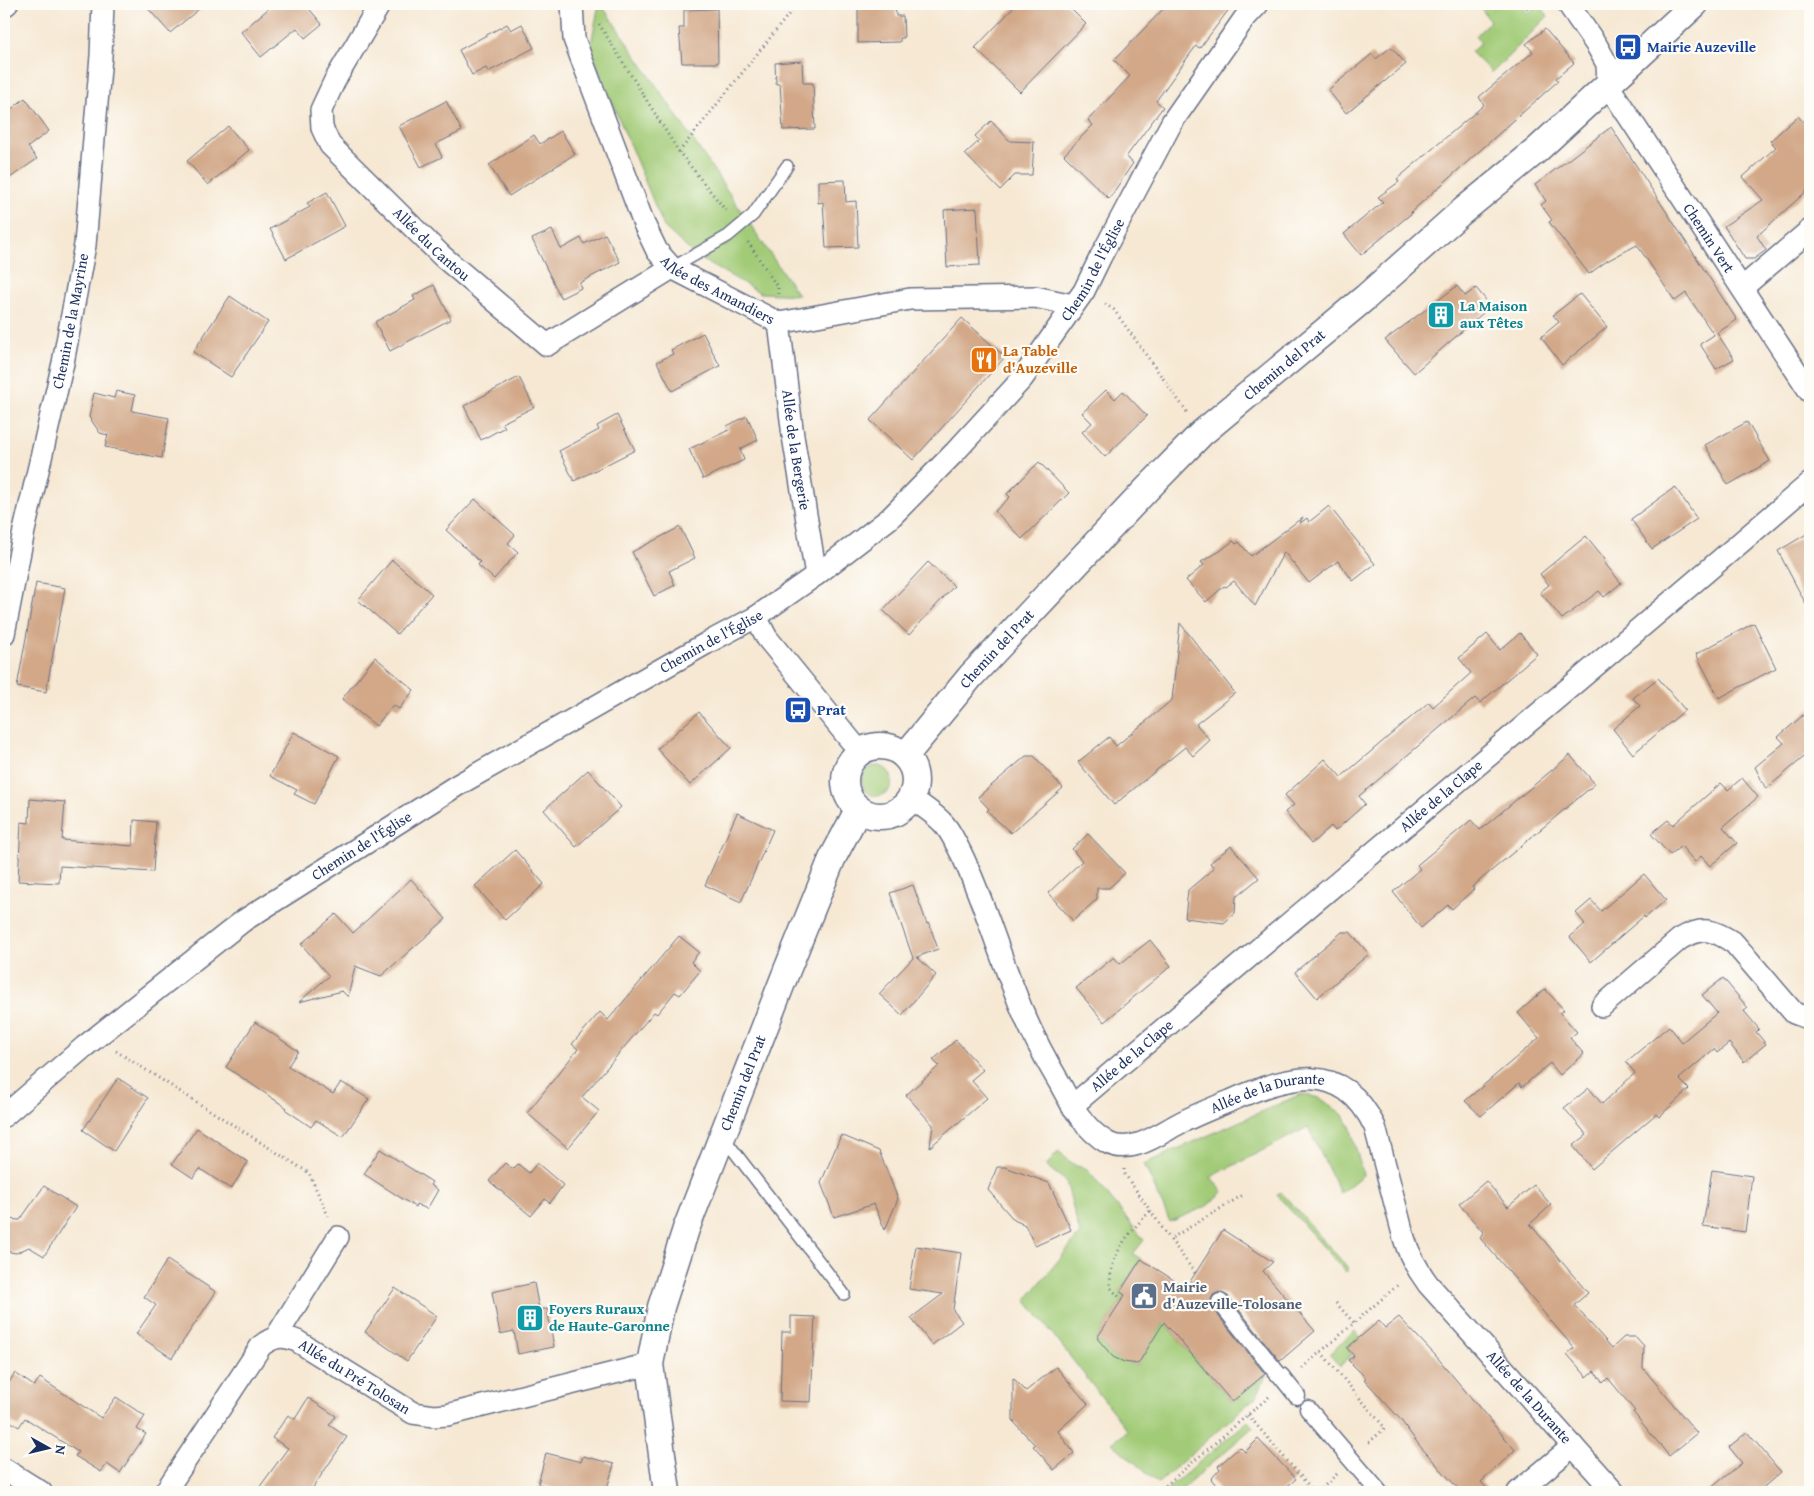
<svg xmlns="http://www.w3.org/2000/svg" width="1814" height="1496" font-family="'Gentium Book Plus',serif">
<rect width="100%" height="100%" fill="#fdfcf7"/>
<filter id="ink" filterUnits="userSpaceOnUse"><feTurbulence type="fractalNoise" baseFrequency=".02" numOctaves="2"/><feDisplacementMap in="SourceGraphic" scale="10" xChannelSelector="R" yChannelSelector="G"/><feConvolveMatrix kernelMatrix="1 2 1 2 8 2 1 2 1" color-interpolation-filters="sRGB"/></filter>
<filter id="wash" filterUnits="userSpaceOnUse"><feTurbulence type="fractalNoise" baseFrequency=".0096" numOctaves="4" result="noise"/><feDisplacementMap in="SourceGraphic" scale="20" xChannelSelector="R" yChannelSelector="G"/><feGaussianBlur stdDeviation="1.12" result="paint"/><feColorMatrix in="noise" values="0 0 0 0 0 0 0 0 0 0 0 0 0 0 0 0 0 1.4 0 .05"/><feComposite in="paint" operator="in"/></filter>
<g filter="url(#wash)">
<rect width="100%" height="100%" fill="#f6e8d3"/>
<g fill="#a2cb77" stroke="#5e7d6a">
<path d="M599,4H601L798,295L761,293L697,257L664,227L590,49Z"/>
<path d="M1478,4H1521L1527,13L1539,4L1548,16L1492,73L1471,52L1481,43L1476,36L1490,21Z"/>
<circle cx="877" cy="781" r="15"/>
<path d="M1301,1094L1320,1098L1342,1114L1350,1126L1363,1175L1340,1193L1308,1127L1211,1177L1223,1192L1207,1206L1170,1222L1144,1164Z"/>
<path d="M1058,1152L1076,1166L1086,1168L1144,1240L1133,1254L1141,1259L1120,1291L1125,1295L1096,1340C1105,1345 1106,1352 1114,1357C1121,1362 1130,1361 1136,1366L1170,1313L1168,1327L1232,1402L1267,1373L1257,1396L1158,1483L1112,1443L1128,1431L1026,1300L1080,1234L1066,1181L1046,1166Z"/>
<path d="M1281,1192L1349,1269L1346,1272L1277,1195Z"/>
<path d="M1355,1331L1360,1337L1347,1348L1352,1355L1340,1366L1329,1354Z"/>
<path d="M1248,1421L1253,1427L1179,1492H1164Z"/>
</g>
<g id="blocks">
<g fill="#d2a888">
<path d="M144,4H205L170,33Z"/>
<path d="M274,4H305L322,24L305,38L297,28L261,57L241,32Z"/>
<path d="M863,4H895L896,16H903L904,38H900V42L858,43V9L863,8Z"/>
<path d="M1017,4H1066L1086,24L1020,92L975,48Z"/>
<path d="M1168,4H1233L1200,48L1196,46L1156,101L1163,107L1126,157L1133,163L1109,199L1064,155L1093,125L1088,120L1130,76L1114,60Z"/>
<path d="M717,9L718,63H682L679,28H684V10Z"/>
<path d="M507,24L511,30L522,24L534,48L488,72L486,68L472,75L459,50Z"/>
<path d="M1545,29L1574,63L1556,78L1558,81L1411,212L1412,213L1361,255L1344,234L1383,202L1378,197L1399,182L1397,179L1484,105L1479,97L1533,52L1526,44Z"/>
<path d="M1391,47L1406,64L1346,113L1328,90L1372,54L1376,59Z"/>
<path d="M802,61L803,83H813L815,129L783,130L780,84H776L775,63Z"/>
<path d="M25,98L49,131L28,147L37,159L4,182V115Z"/>
<path d="M446,101L462,131L436,144L442,157L421,167L399,126Z"/>
<path d="M1798,116L1810,130V188L1757,236L1766,250L1754,259H1745L1724,226L1763,200L1743,177L1776,147L1770,141Z"/>
<path d="M991,121L1010,141L1034,142L1032,175H1015L1000,190L965,154L979,141L975,136Z"/>
<path d="M228,126L249,150L208,185L187,161Z"/>
<path d="M1611,127L1737,320L1717,333L1734,359L1716,369L1700,344L1714,335L1686,293L1675,301L1637,245L1607,261L1589,274L1549,222L1552,220L1541,205L1546,201L1535,185Z"/>
<path d="M561,131L575,154L509,196L489,165L534,135L540,144Z"/>
<path d="M845,180L846,202L856,201L858,247L826,248L823,202L818,203V181Z"/>
<path d="M327,192L345,226L286,259L270,229L310,207L307,203Z"/>
<path d="M977,208L980,265L947,267L944,210Z"/>
<path d="M552,230L561,249L581,238L584,244L605,234L620,262L579,283L581,288L561,298L532,239Z"/>
<path d="M434,285L451,319L390,351L375,322L415,300L413,296Z"/>
<path d="M1457,286L1465,296L1476,288L1491,306L1414,373L1385,340Z"/>
<path d="M1580,294L1607,327L1562,365L1541,337L1559,322L1553,315Z"/>
<path d="M230,296L268,322L231,377L193,352Z"/>
<path d="M962,318L1005,357L913,460L870,420Z"/>
<path d="M703,333L720,366L672,391L657,362L673,354L671,350Z"/>
<path d="M519,377L534,407L502,423L505,427L481,440L464,406Z"/>
<path d="M1106,390L1115,399L1123,391L1147,416L1105,457L1082,432L1092,423L1082,413Z"/>
<path d="M116,391L135,395L132,411L169,418L162,458L105,447L108,435L100,433L89,417L94,393L114,398Z"/>
<path d="M617,415L635,450L574,481L559,451L599,430L597,426Z"/>
<path d="M747,416L758,440L740,449L744,460L703,479L689,449L729,430L727,426Z"/>
<path d="M1747,422L1770,461L1728,485L1705,445Z"/>
<path d="M1039,462L1069,493L1022,539L995,511L1010,497L1007,494Z"/>
<path d="M1675,487L1697,519L1652,549L1631,519Z"/>
<path d="M475,499L515,535L508,543L518,552L494,579L478,565L480,562L446,530Z"/>
<path d="M1329,506L1375,564L1353,581L1338,561L1309,583L1284,552L1255,606L1234,581L1226,587L1224,586L1206,602L1186,580L1204,565L1201,562L1220,551L1233,541L1236,544L1239,542L1251,556L1303,517L1299,524L1307,518L1309,522Z"/>
<path d="M680,527L695,558L669,571L675,585L654,596L632,552Z"/>
<path d="M1810,532V612L1778,551Z"/>
<path d="M1586,536L1605,559L1603,561L1621,583L1604,597L1599,591L1562,619L1540,592L1549,585L1540,574Z"/>
<path d="M392,560L432,594L397,634L358,600Z"/>
<path d="M928,562L954,586L909,635L883,610Z"/>
<path d="M36,583L65,588L46,692L17,687Z"/>
<path d="M1180,623L1235,693L1196,724L1210,740L1193,756L1185,747L1114,805L1078,762L1109,737L1116,746L1172,700Z"/>
<path d="M1754,623L1776,668L1719,698L1696,654Z"/>
<path d="M1520,633L1537,654L1480,703L1475,698L1359,796L1365,804L1335,831L1331,826L1311,844L1285,812L1294,805L1285,795L1325,759L1341,777L1429,702L1433,707L1471,673L1459,658L1487,634L1500,650Z"/>
<path d="M375,657L414,690L399,709L393,705L376,726L342,699Z"/>
<path d="M1658,678L1685,710L1633,754L1613,729L1640,706L1633,698Z"/>
<path d="M1810,709V752L1766,789L1755,767L1784,743L1778,737Z"/>
<path d="M699,712L731,748L690,785L657,749Z"/>
<path d="M294,732L339,756L314,804L294,794L297,790L270,776Z"/>
<path d="M1570,755L1595,784L1472,887L1474,889L1452,909L1448,905L1421,928L1393,892L1420,869L1417,865L1471,820L1480,830Z"/>
<path d="M1026,756H1034L1063,788L1011,833L987,811L989,809L978,797Z"/>
<path d="M588,770L621,807L576,847L544,810Z"/>
<path d="M1742,778L1758,797L1723,827L1737,843L1710,866L1701,856L1695,862L1681,846L1670,855L1651,834L1668,820L1673,825L1721,783L1728,790Z"/>
<path d="M30,799L65,802L62,840L133,846L134,820L156,822L153,872L60,866L59,883L18,881L21,822L29,823Z"/>
<path d="M737,813L773,830L741,902L705,885Z"/>
<path d="M1088,834L1125,873L1109,888H1097V899L1073,921L1048,893L1082,861L1072,849Z"/>
<path d="M1231,846L1259,878L1236,897L1235,913L1224,923L1185,918L1188,890L1214,868L1210,863Z"/>
<path d="M515,850L544,884L505,920L475,886Z"/>
<path d="M1644,874L1666,900L1645,918L1644,916L1591,962L1570,937L1585,924L1576,913L1591,900L1601,911Z"/>
<path d="M411,879L446,919L381,976L355,966L348,997L342,991L299,1002L329,976L301,944L336,914L353,933Z"/>
<path d="M913,885L927,924L929,923L938,949L917,957L936,975L902,1015L879,994L913,958L890,893Z"/>
<path d="M1342,932H1350L1369,954L1317,998L1295,972Z"/>
<path d="M679,936L699,952L691,962L700,971L680,995L675,992L657,1014L654,1012L582,1097L599,1111L568,1148L527,1113L578,1049L572,1044L600,1012L608,1020Z"/>
<path d="M1150,940L1171,966L1104,1022L1076,988L1114,957L1120,964Z"/>
<path d="M1723,978L1748,1008L1744,1011L1759,1029L1756,1032L1766,1044L1744,1062L1729,1043L1717,1053L1714,1049L1679,1079L1689,1089L1659,1117L1656,1114L1592,1169L1573,1146L1587,1135L1564,1108L1589,1088L1602,1104L1635,1073L1626,1062L1669,1026L1682,1042L1717,1013L1702,995Z"/>
<path d="M1545,989L1564,1010L1560,1013L1577,1032L1570,1038L1584,1054L1560,1075L1550,1063L1522,1087L1519,1083L1481,1116L1465,1101L1539,1038L1518,1013Z"/>
<path d="M255,1022L298,1051L288,1066L333,1094L341,1082L369,1099L343,1137L316,1120L311,1127L286,1110L287,1108L226,1067Z"/>
<path d="M956,1040L983,1070L971,1080L987,1098L930,1147L933,1125L906,1095L939,1066L933,1060Z"/>
<path d="M118,1078L148,1098L114,1151L83,1130Z"/>
<path d="M197,1128L248,1162L231,1189L200,1169L193,1178L172,1164Z"/>
<path d="M841,1135L879,1151L898,1199L885,1230L874,1204L834,1217L821,1183Z"/>
<path d="M380,1149L432,1182L430,1185L438,1190L427,1209L416,1204L415,1207L364,1174Z"/>
<path d="M505,1163L513,1169L518,1164L529,1173L537,1163L563,1185L550,1203L545,1199L531,1216L489,1181Z"/>
<path d="M997,1167H1005L1049,1183L1071,1230L1035,1246L1025,1225L1014,1220L988,1190Z"/>
<path d="M1712,1170L1752,1176L1745,1232L1703,1226Z"/>
<path d="M1486,1181L1508,1207L1534,1185L1551,1205L1530,1224L1588,1293L1574,1305L1612,1348L1624,1337H1636L1644,1346L1643,1368L1697,1433L1669,1456L1633,1412L1635,1411L1608,1378L1603,1383L1594,1371L1587,1377L1567,1354L1574,1348L1480,1238L1483,1232L1459,1204Z"/>
<path d="M44,1186L76,1207L44,1256L29,1247L16,1253L4,1251V1219L20,1220Z"/>
<path d="M1223,1230L1273,1262L1263,1271L1315,1331L1280,1361L1228,1296L1219,1292L1213,1295L1210,1303L1212,1308L1265,1374L1232,1402L1164,1322L1138,1364L1124,1362L1113,1357L1097,1338L1125,1295L1120,1292L1141,1259L1186,1288Z"/>
<path d="M916,1246L961,1253L953,1310L962,1322L932,1345L911,1318L943,1294L909,1289Z"/>
<path d="M167,1260L216,1292L172,1358L136,1334L156,1305L144,1297Z"/>
<path d="M534,1283L539,1309H547L554,1347L518,1354L514,1331L500,1334L492,1292Z"/>
<path d="M395,1288L437,1316L407,1361L365,1332Z"/>
<path d="M791,1316L815,1317L811,1402L780,1401L782,1332H791Z"/>
<path d="M1399,1317L1436,1356L1515,1450L1481,1482L1490,1492H1461L1419,1445L1400,1419L1364,1379L1366,1378L1348,1360L1354,1356L1347,1348L1379,1321L1385,1328Z"/>
<path d="M1056,1367L1088,1404L1058,1431L1074,1453L1054,1470L1033,1446L1035,1445L1013,1421V1378L1026,1391Z"/>
<path d="M15,1373L34,1386L40,1378L101,1418L116,1397L145,1416L137,1429L146,1434L120,1473L107,1464L101,1472L75,1456L78,1452L25,1418L19,1427L4,1417V1390Z"/>
<path d="M308,1398L336,1416L329,1425L347,1437L310,1492H256L288,1448L272,1438L288,1415L295,1419Z"/>
<path d="M1747,1432L1781,1472L1758,1492H1706L1742,1463L1729,1447Z"/>
<path d="M1258,1439L1296,1479L1280,1492H1222L1211,1479L1220,1469L1218,1466L1240,1447L1245,1452Z"/>
<path d="M546,1453L581,1462L583,1456L614,1464L606,1492H568L538,1484Z"/>
</g>
</g>
</g>
<g filter="url(#ink)">
<use href="#blocks" fill-opacity="0" stroke="#687087" stroke-width="1"/>
<g fill="none" stroke-linecap="round" stroke-linejoin="round">
<g stroke="#687087" stroke-width="14">
<g id="service">
<path d="M672,268L728,236L753,215L787,166"/>
<path d="M723,1137L844,1294"/>
</g>
</g>
<g stroke="#687087" stroke-width="19">
<g id="pedestrian">
<path d="M1220,1302L1277,1373"/>
<path d="M1281,1376L1297,1396"/>
<path d="M1308,1409L1379,1492"/>
</g>
</g>
<g stroke="#687087" stroke-width="24">
<g id="minor">
<path id="s1" d="M380,4L335,80L321,110L322,128L330,145L442,256L547,345L672,268"/>
<path id="s2" d="M572,4L574,39L644,224L657,251L672,268L779,323L910,299L1035,297L1073,305"/>
<path id="s3" d="M1568,4L1597,46L1607,64L1608,85L1810,392"/>
<path d="M4,6L7,4"/>
<path d="M1742,288L1810,230"/>
<path id="s4" d="M779,323L793,436L816,575"/>
<path d="M756,617L767,638L860,752"/>
<path id="s5" d="M4,634L24,531L63,363L85,245L101,56L103,4"/>
<path id="s6" d="M911,798C921,805 932,812 941,821C950,829 955,842 961,853C982,896 995,942 1013,987C1025,1020 1041,1052 1059,1082C1071,1105 1085,1130 1108,1143C1131,1155 1159,1134 1178,1124C1195,1115 1213,1108 1230,1101C1287,1076 1342,1058 1375,1127L1404,1238C1409,1255 1417,1269 1428,1284L1614,1492"/>
<path d="M1602,1006L1680,939C1702,926 1713,929 1734,943L1794,1013L1810,1019"/>
<path id="s7" d="M1072,1106C1318,898 1566,693 1810,483"/>
<path id="s8" d="M4,1116L84,1047L243,921L456,786L707,643L756,617L816,575L890,518L955,452L1022,379L1084,291L1101,256L1172,122L1244,19L1258,4"/>
<path d="M276,1337L338,1237"/>
<path d="M4,1469L41,1492"/>
<path id="s9" d="M165,1492L261,1346C273,1336 283,1335 297,1341L413,1413L434,1416L447,1415L650,1364"/>
<path d="M1518,1492L1573,1446"/>
</g>
</g>
<g stroke="#687087" stroke-width="29">
<g id="tertiary">
<circle cx="880" cy="781" r="35"/>
<path id="s10" d="M905,756L971,676L1147,489L1202,433L1366,297L1459,214L1537,150L1695,4"/>
<path id="s11" d="M667,1492L650,1364L661,1307L686,1229L787,970L832,859L858,810"/>
</g>
</g>
<g stroke="#687087" stroke-width="3" stroke-dasharray="1 4" stroke-linecap="butt">
<path d="M1523,4L1526,8L1534,4"/>
<path d="M599,24L679,152L727,212"/>
<path d="M679,152L797,4"/>
<path d="M748,242L778,288V297"/>
<path d="M1105,304L1114,310L1187,412"/>
<path d="M116,1051L309,1173L328,1216"/>
<path d="M1124,1169V1173L1170,1239"/>
<path d="M1195,1273L1170,1239L1243,1195"/>
<path d="M1122,1300L1110,1287C1110,1253 1128,1234 1150,1211"/>
<path d="M1336,1303L1354,1323"/>
<path d="M1321,1352L1385,1428L1366,1445"/>
<path d="M1302,1368L1399,1284"/>
<path d="M1248,1415L1314,1492"/>
<path d="M1158,1492L1271,1395"/>
<path d="M1318,1492L1337,1474"/>
</g>
<use href="#service" stroke="#fff" stroke-width="11"/>
<use href="#pedestrian" stroke="#fff" stroke-width="16"/>
<use href="#minor" stroke="#fff" stroke-width="21"/>
<use href="#tertiary" stroke="#fff" stroke-width="26"/>
</g>
</g>
<defs>
<g id="bus-square" transform="scale(1.4375)"><rect x="-9" y="-9" width="18" height="18" rx="4" fill="#1a4fb4" stroke="#fdfcf7"/><path d="M-5-6H5V4H4V6H2V4H-2V6H-4V4H-5ZM-3.5-4V0h7V-4ZM-3.5 1.2v1.5H-2V1.2ZM2 1.2v1.5H3.5V1.2Z" fill="#fff"/></g>
<g id="building-square" transform="scale(1.4375)"><rect x="-9" y="-9" width="18" height="18" rx="4" fill="#0f9aa8" stroke="#fdfcf7"/><path d="M-4-6H4V6H1V3H-1V6H-4ZM-2.5-4.3h1.7v1.8h-1.7ZM.8-4.3h1.7v1.8H.8ZM-2.5-1h1.7V.8h-1.7ZM.8-1h1.7V.8H.8Z" fill="#fff"/></g>
<g id="restaurant-square" transform="scale(1.4375)"><rect x="-9" y="-9" width="18" height="18" rx="4" fill="#e8710a" stroke="#fdfcf7"/><path d="M-5-6h1v4h1v-4h1v4h1v-4h1v5L-1.5 .5V6h-2V.5L-5-1ZM5-6V6H3V1.5H1.5Q1.5-4 5-6Z" fill="#fff"/></g>
<g id="civic-square" transform="scale(1.4375)"><rect x="-9" y="-9" width="18" height="18" rx="4" fill="#5c6f8a" stroke="#fdfcf7"/><path d="M-.6-6.5H3V-4.5H.6V-3L4-1V1h2V6H-6V1h2V-1L-.6-3ZM-1.2 2.5V6h2.4V2.5Z" fill="#fff"/></g>
</defs>
<g fill-rule="evenodd">
<use href="#bus-square" x="1628" y="47"/>
<use href="#building-square" x="1441" y="315"/>
<use href="#restaurant-square" x="984" y="360"/>
<use href="#bus-square" x="798" y="710"/>
<use href="#civic-square" x="1144" y="1296"/>
<use href="#building-square" x="530" y="1318"/>
</g>
<g text-anchor="middle" stroke-width="4.5" stroke-linejoin="round" paint-order="stroke">
<g font-size="15" font-weight="bold" fill="#164399" stroke="#fdfcf7" text-anchor="start">
<text x="1647" y="52">Mairie Auzeville</text>
<text x="817" y="715">Prat</text>
</g>
<g font-size="15" fill="#1b2f5e" stroke="#fdfcf7">
<text dy="5" stroke="none"><textPath href="#s3" startOffset="276">Chemin Vert</textPath></text>
<text dy="5" stroke="none"><textPath href="#s1" startOffset="300">Allée du Cantou</textPath></text>
<text dy="5" stroke="none"><textPath href="#s8" startOffset="1394">Chemin de l'Église</textPath></text>
<text dy="5" stroke="none"><textPath href="#s2" startOffset="336">Allée des Amandiers</textPath></text>
<text dy="5" stroke="none"><textPath href="#s5" startOffset="320">Chemin de la Mayrine</textPath></text>
<text dy="5" stroke="none"><textPath href="#s10" startOffset="546">Chemin del Prat</textPath></text>
<text dy="5" stroke="none"><textPath href="#s4" startOffset="128">Allée de la Bergerie</textPath></text>
<text dy="5" stroke="none"><textPath href="#s8" startOffset="854">Chemin de l'Église</textPath></text>
<text dy="5" stroke="none"><textPath href="#s10" startOffset="141">Chemin del Prat</textPath></text>
<text dy="5" stroke="none"><textPath href="#s7" startOffset="482">Allée de la Clape</textPath></text>
<text dy="5" stroke="none"><textPath href="#s8" startOffset="449">Chemin de l'Église</textPath></text>
<text dy="5" stroke="none"><textPath href="#s7" startOffset="78">Allée de la Clape</textPath></text>
<text dy="5" stroke="none"><textPath href="#s11" startOffset="426">Chemin del Prat</textPath></text>
<text dy="5" stroke="none"><textPath href="#s6" startOffset="576">Allée de la Durante</textPath></text>
<text dy="5" stroke="none"><textPath href="#s9" startOffset="281">Allée du Pré Tolosan</textPath></text>
<text dy="5" stroke="none"><textPath href="#s6" startOffset="1025">Allée de la Durante</textPath></text>
</g>
<g font-size="15" font-weight="bold" fill="#0d838f" stroke="#fdfcf7" text-anchor="start">
<text x="1460" y="311">La Maison<tspan x="1460" dy="17">aux Têtes</tspan></text>
<text x="549" y="1314">Foyers Ruraux<tspan x="549" dy="17">de Haute-Garonne</tspan></text>
</g>
<g font-size="15" font-weight="bold" fill="#c56008" stroke="#fdfcf7" text-anchor="start">
<text x="1003" y="356">La Table<tspan x="1003" dy="17">d'Auzeville</tspan></text>
</g>
<g font-size="15" font-weight="bold" fill="#4e5e75" stroke="#fdfcf7" text-anchor="start">
<text x="1163" y="1292">Mairie<tspan x="1163" dy="17">d'Auzeville-Tolosane</tspan></text>
</g>
</g>
<rect width="1814" height="1496" fill="none" stroke="#fdfcf7" stroke-width="20"/>
<g transform="translate(48 1448) rotate(98)" stroke="#fdfcf7" stroke-width="4" paint-order="stroke">
<path d="M0-4L9 19L0 12L-9 19Z" fill="#1b2f5e"/>
<text y="-8" font-size="14" font-weight="bold" text-anchor="middle" fill="#1b2f5e">N</text>
</g>
</svg>
